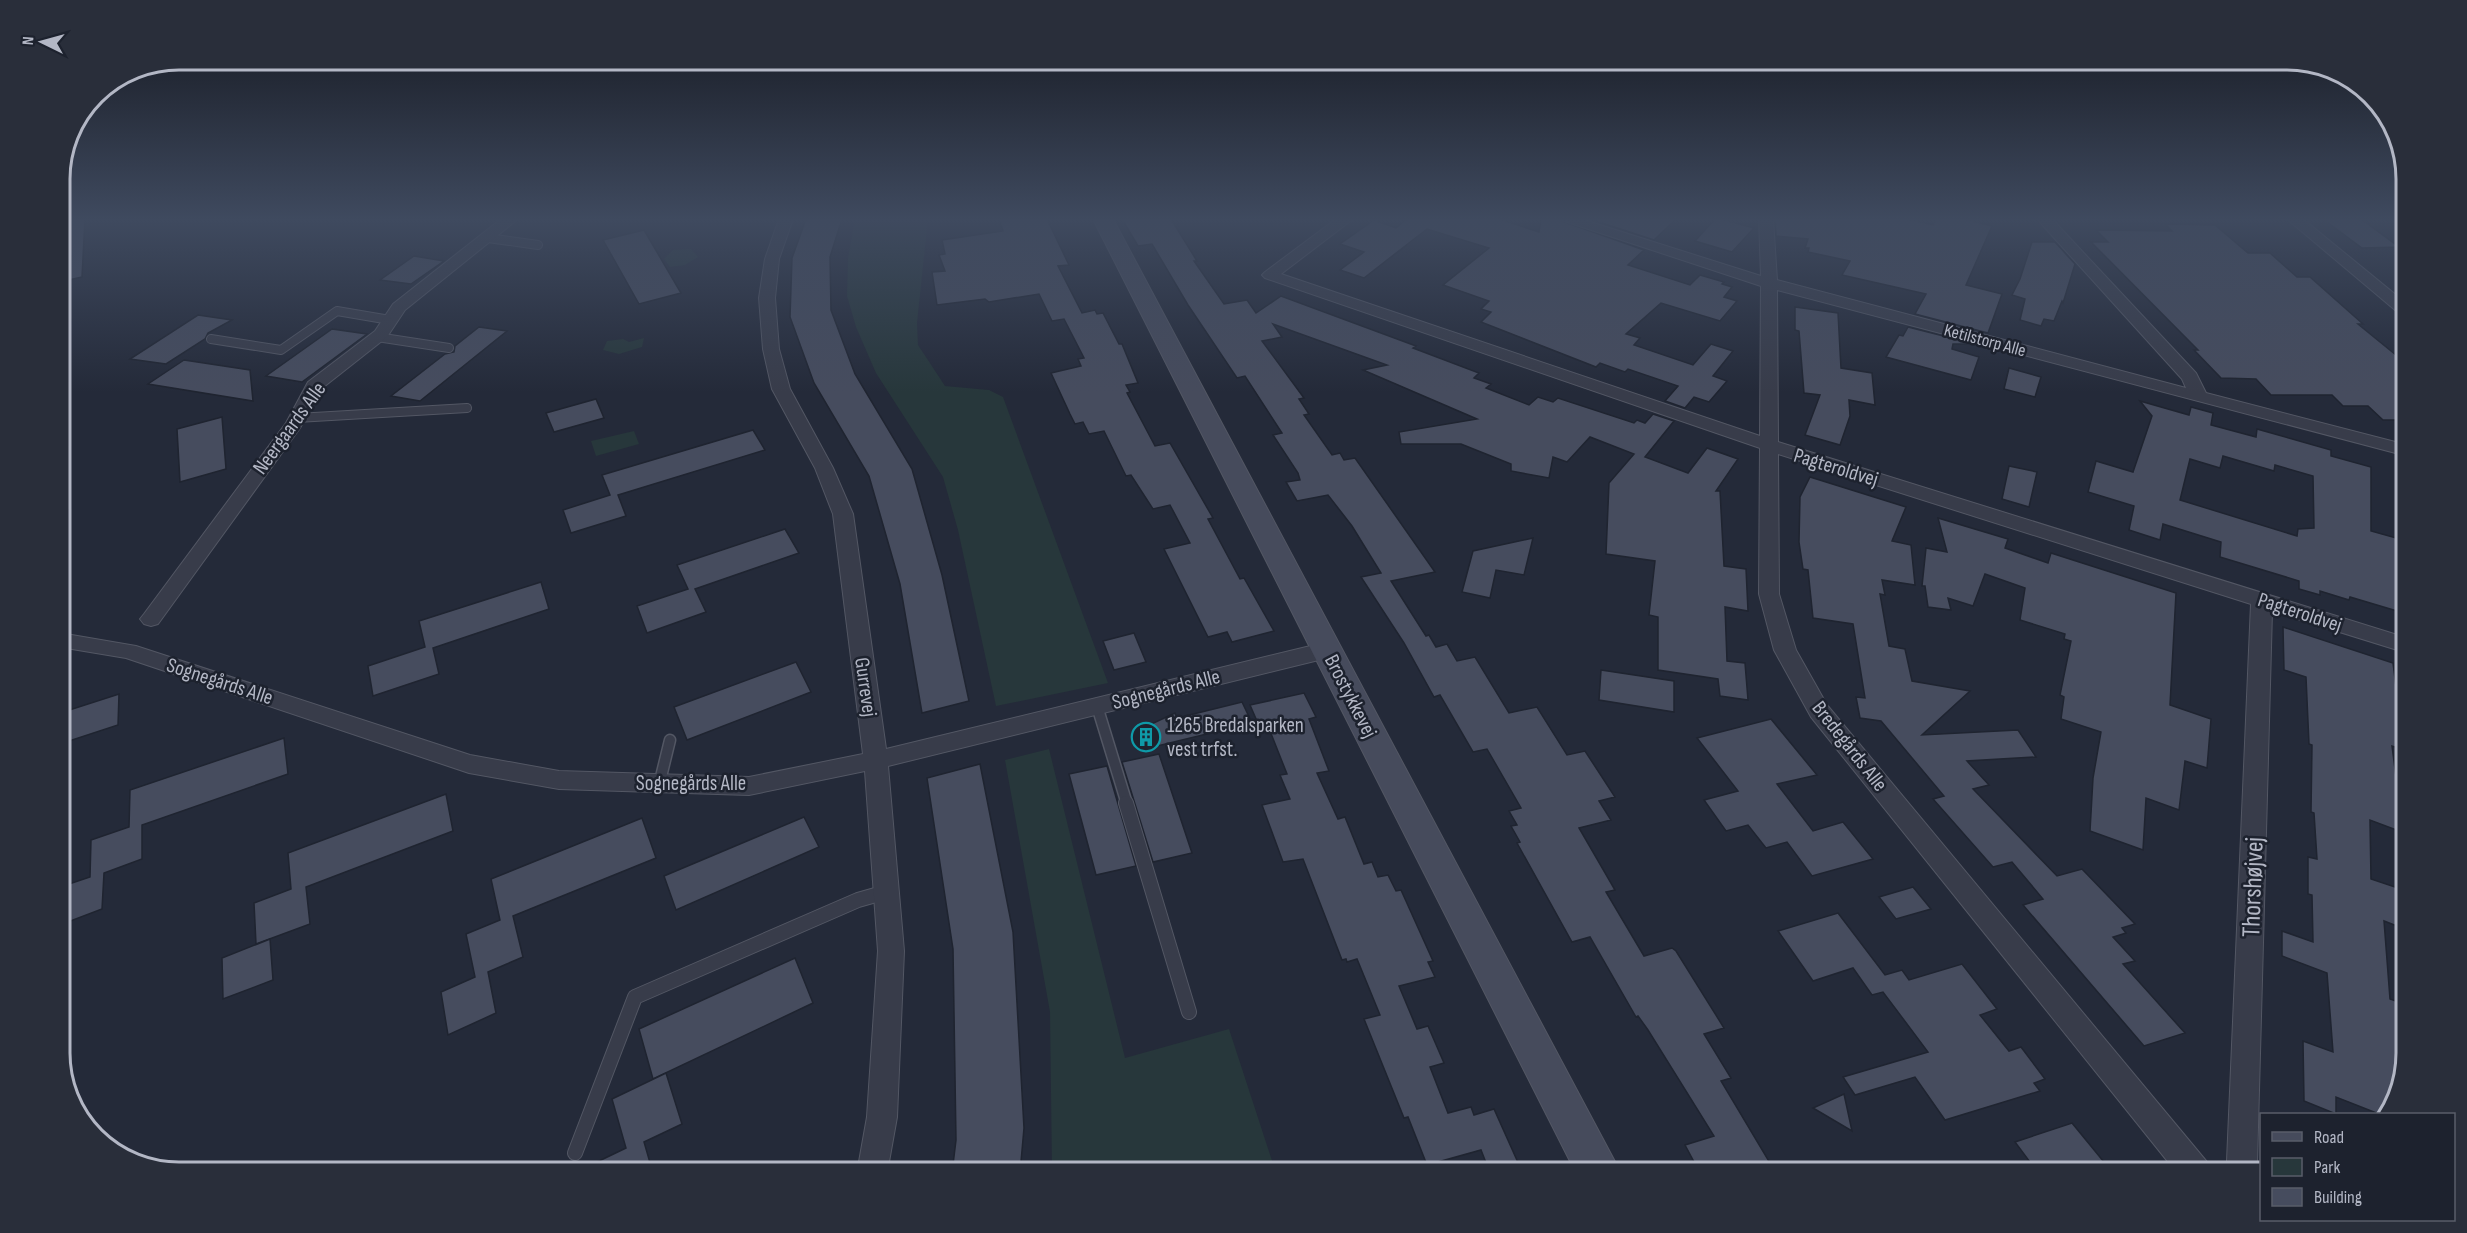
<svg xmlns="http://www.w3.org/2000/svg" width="2467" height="1233" font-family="'Sofia Sans Condensed',sans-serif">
<rect width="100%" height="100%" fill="#242a39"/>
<g fill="#27373b">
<path d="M855,219H928L917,323L918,345L945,386L989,390L1003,397L1108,683L996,706L958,530L943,477L876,373L856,327L847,296L848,258Z"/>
<path d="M691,249L698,257L685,265L670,267L664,259L673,250Z"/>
<path d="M644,338L642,347L619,354L603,350L607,341L623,339L629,342Z"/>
<path d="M634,431L639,444L596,456L591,441Z"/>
<path d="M1049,749L1125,1058L1229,1029L1276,1173H1052L1050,1012L1005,760Z"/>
</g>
<g fill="#464c5e" stroke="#1f2430" stroke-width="1.5" fill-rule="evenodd">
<path d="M60,219H85L82,277L60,282Z"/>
<path d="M806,219H842L830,257L831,310L855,374L912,469L942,575L969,701L922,713L900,584L869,476L814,383L790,317L792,258Z"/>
<path d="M999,219H1047L1069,265L1058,266L1082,313L1095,310L1097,314L1103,313L1119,344H1122L1138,383L1126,385L1130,392L1127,393L1155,446L1170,443L1213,518L1208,519L1240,579L1244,578L1274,631L1232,642L1227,632L1208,637L1164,549L1190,543L1170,505L1153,509L1131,475L1126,476L1104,431L1089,434L1083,422L1075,424L1070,414L1051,373L1081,366L1078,359L1084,358L1064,319L1052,321L1039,294L989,302L985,299L937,305L932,272L945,271L939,255L945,254L942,240L1003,231Z"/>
<path d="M1122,219H1171L1197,261H1194L1224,304L1247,300L1256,313L1281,296L1416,346L1413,348L1479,373L1474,378L1491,384L1486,388L1529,405L1538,397L1553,402L1558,398L1634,423L1637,420L1645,423L1653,414L1674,421L1645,457L1688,473L1707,448L1738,459L1716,491H1720L1724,566L1746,569L1748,611L1725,607L1727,661L1745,663L1748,700L1720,696L1718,679L1658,670V617L1649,615L1655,561L1606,554L1609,483L1634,454L1590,437L1567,462L1553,457L1549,478L1511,471V464L1461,444H1401L1399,432L1477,419L1363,370L1387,365L1273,324L1282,337L1262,341L1304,398L1299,399L1309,414L1304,415L1332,455L1340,453L1344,460L1355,458L1435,572L1391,581L1426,636L1429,635L1436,647L1447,644L1457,661L1475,657L1509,713L1537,707L1567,755L1585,751L1615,797L1599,801L1611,820L1579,828L1615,890L1606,892L1644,956L1672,948L1676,951L1724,1028L1704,1034L1731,1078L1721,1081L1776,1173H1700L1685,1145L1714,1136L1648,1030L1638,1016L1636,1017L1590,937L1572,942L1517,843L1520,842L1511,826L1517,825L1509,811L1521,808L1487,749L1473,752L1440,695L1434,697L1404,643L1361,577L1381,573L1352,526L1328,495L1297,501L1286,482L1300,480L1298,473L1273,435L1282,433L1245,376L1237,378L1188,305L1152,244L1138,246Z"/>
<path d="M1407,219H1499L1539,232L1541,219H1556L1644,250L1628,265L1690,285L1700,275L1724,282L1722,284L1732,287L1724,297L1737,301L1720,321L1661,303L1626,334L1640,338L1634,345L1693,365L1711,344L1733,351L1713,376L1727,381L1709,402L1694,397L1685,408L1665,401L1678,386L1628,369L1625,372L1600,363L1596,367L1481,322L1491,312L1481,309L1489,301L1443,285L1489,248L1427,229L1364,278L1340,270L1364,252L1340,244L1374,220L1396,228Z"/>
<path d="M1590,219H1676L1654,240Z"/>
<path d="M1715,219H1721L1754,228L1732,252L1695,241Z"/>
<path d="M1775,219H1908L1933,225L1936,219H1965L1992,226L1966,285L2002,294L1988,333L1915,314L1926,294L1842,275L1850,261L1808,252L1809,248H1805L1808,239L1776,236Z"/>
<path d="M2323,219H2361L2399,247L2362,248Z"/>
<path d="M2165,224L2215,225L2248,253H2270L2297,277H2310L2363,324H2358L2407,364V420H2383L2368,406H2343L2332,395H2271L2256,379L2221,378L2194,350H2198L2091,242H2108L2096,230L2172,231Z"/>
<path d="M644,230L681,293L639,304L603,240Z"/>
<path d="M2032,242H2055L2075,264L2063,303L2062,301L2054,321L2044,319L2041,326L2020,320L2025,299L2012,295L2020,279Z"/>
<path d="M414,256L444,261L411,284L380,280Z"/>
<path d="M1795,307L1838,313L1841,368L1872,373L1875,405L1849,400L1850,416L1840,445L1805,435L1820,395L1804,393L1799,331L1795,330Z"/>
<path d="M198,315L232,320L208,333L205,339L166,364L130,359Z"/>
<path d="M479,327L507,331L420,401L391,396L445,354L454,352L455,346Z"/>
<path d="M1908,327L1975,344H1953L1952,349L1979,357L1971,380L1886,357L1899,335L1903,336Z"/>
<path d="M332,329L367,334L302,382L266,376Z"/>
<path d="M184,360L250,370L253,401L148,384Z"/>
<path d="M2009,368L2041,377L2035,397L2004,389Z"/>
<path d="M596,399L604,418L554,432L546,413Z"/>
<path d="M2140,401L2189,415L2191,407L2213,413L2211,425L2256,437L2257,429L2331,450V456L2371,467V531L2407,541V614L2350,597L2349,600L2320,591V595L2299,589V581L2220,557L2221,542L2163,524L2160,540L2129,530L2134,506L2088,492L2096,461L2133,472L2152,416ZM2223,456L2274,471L2275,465L2313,476L2314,528L2298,529L2297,536L2180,500L2190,459L2220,468Z"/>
<path d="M222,417L226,469L180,482L177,429Z"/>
<path d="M753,430L765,450L618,495L626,516L571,533L563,510L610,495L602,475Z"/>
<path d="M2009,466L2037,472L2029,507L2002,499Z"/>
<path d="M1810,477L1906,507L1892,541L1911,545L1915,585L1882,580L1885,595L1880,594L1889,646L1905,649L1912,681L1970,691L1922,735L2018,730L2036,757L1967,761L1989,785L1973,789L2057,876L2082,869L2135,924L2122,928L2126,933L2113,937L2135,961L2123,964L2185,1033L2144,1046L2023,905L2043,899L2012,862L1993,867L1933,799L1944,796L1881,721L1860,718L1856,697L1865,698L1853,624L1813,618L1808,570L1803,569L1799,542L1800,497Z"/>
<path d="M1938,518L2008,539L2005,548L2048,563L2051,553L2176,593L2170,705L2211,719L2207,768L2185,761L2179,810L2146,798L2143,850L2090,831L2093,778L2101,732L2061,719L2064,697L2060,695L2071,641L2064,639L2065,634L2020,620L2025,588L1985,574L1973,606L1948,598L1951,610L1928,607L1925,586H1922L1926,548L1947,552Z"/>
<path d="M785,529L799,553L695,589L706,612L647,633L637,606L688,589L677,565Z"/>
<path d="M1533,538L1524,575L1496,570L1490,598L1462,592L1473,551Z"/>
<path d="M541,582L549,609L433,648L439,674L373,696L368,666L425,647L419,621Z"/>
<path d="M2283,627L2393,663L2404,750L2392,746L2398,792L2407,795V834L2370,820L2371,879L2407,891V930L2384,921L2390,999L2407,1005V1053L2395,1106L2387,1114H2379L2336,1097V1114L2304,1101L2303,1041L2333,1052L2327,973L2282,956V931L2313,942L2312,895L2308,894V857L2317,859L2314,813L2311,812L2312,745L2309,744L2306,677L2284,670Z"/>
<path d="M1134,633L1146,662L1114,670L1103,641Z"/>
<path d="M796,662L811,692L687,740L674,707Z"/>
<path d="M1601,670L1674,681V712L1599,700Z"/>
<path d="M1304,693L1316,717L1309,719L1329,771L1317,773L1338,819L1345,817L1364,864L1372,862L1378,877L1388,875L1396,891L1401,890L1433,961L1428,962L1435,977L1399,986L1417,1029L1428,1026L1444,1063L1430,1067L1448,1113L1471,1107L1474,1115L1494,1109L1520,1167L1490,1173L1481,1150L1427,1165L1408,1117L1404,1118L1364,1019L1380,1015L1357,959L1347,962L1346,959L1342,960L1303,859L1283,862L1262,805L1290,799L1280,775L1287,774L1268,726L1260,728L1250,705Z"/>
<path d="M119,694L118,725L60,744V713Z"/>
<path d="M1242,702L1252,723L1145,749L1132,733L1175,713L1177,718Z"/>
<path d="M1771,719L1817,775L1777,784L1813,831L1843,822L1873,859L1812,876L1787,842L1766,848L1748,825L1726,831L1704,800L1738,791L1697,738Z"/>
<path d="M284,738L288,774L142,825V859L104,873L102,909L60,925V887L90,877L91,840L129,827L130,790Z"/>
<path d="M1159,754L1192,853L1153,862L1122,762Z"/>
<path d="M980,764L1013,932L1024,1128L1020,1173H952L956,1140L953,949L927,778Z"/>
<path d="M1107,766L1136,866L1096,875L1069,774Z"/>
<path d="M446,794L453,831L306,887L310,924L256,944L254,903L291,889L288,853Z"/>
<path d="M804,817L819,847L676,910L664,876Z"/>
<path d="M642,818L656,858L513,916L523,957L488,972L496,1013L448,1035L441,992L475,977L466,934L500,920L491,879Z"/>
<path d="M1913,887L1931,909L1896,919L1879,897Z"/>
<path d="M1838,913L1885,975L1902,970L1909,980L1962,964L1997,1009L1980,1015L2009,1051L2021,1047L2045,1079L2034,1083L2040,1091L1945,1120L1915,1077L1855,1095L1843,1077L1928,1052L1883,992L1872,995L1853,968L1813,981L1778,931Z"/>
<path d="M270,939L273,980L223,999L222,958Z"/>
<path d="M795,958L813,1003L653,1079L639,1029Z"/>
<path d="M666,1073L682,1124L644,1142L653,1173H574L626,1148L612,1099Z"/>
<path d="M1844,1094L1852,1131L1813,1108Z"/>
<path d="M2072,1123L2113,1173H2038L2015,1142Z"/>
</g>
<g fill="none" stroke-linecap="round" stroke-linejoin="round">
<g stroke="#535764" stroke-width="10">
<g id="lane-far2">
<path d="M488,238L538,245"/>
<path d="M377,337L449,348"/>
<path d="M211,339L281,350L337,311L390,320"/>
<path d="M297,418L467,408"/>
</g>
</g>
<g stroke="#535764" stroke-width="13">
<g id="lane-far1">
<path d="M1097,706L1127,804"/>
<path d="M659,785L670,740"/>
</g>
</g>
<g stroke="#535764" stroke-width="16">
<g id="lane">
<path d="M1126,803L1189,1012"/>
<path d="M575,1153L635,997L858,900L886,892"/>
</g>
</g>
<g stroke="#535764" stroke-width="2">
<g id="street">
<path d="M501,219H518L405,310L387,337L321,389L300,428L158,624L151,626L144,624L140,619L144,614L286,423L308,382L375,331L393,304Z"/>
<path d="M779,219H793L779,259L775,298L779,349L790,389L833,468L853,514L886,749L1327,642L1335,645L1338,650L1335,655L1327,658L888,766L904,951L897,1117L887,1173H857L867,1117L878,951L865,771L749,795L559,789L469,773L126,658L60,647V633L136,646L470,755L559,771L749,777L863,754L833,514L815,468L772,389L763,349L759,298L765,259Z"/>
<path d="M1336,219H1353L1281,274L1760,436L1761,286L1558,219H1581L1761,276L1759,219H1773L1777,280L2186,388L2182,379L2037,219H2052L2196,373L2206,393L2407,445V456L1777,290L1778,442L2407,638V653L2272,611L2257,1164L2253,1173H2222L2227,1161L2251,604L1778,454L1779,594L1796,650L1827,705L2207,1162L2211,1173H2177L1811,717L1774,650L1759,594L1760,448L1265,278L1262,275L1265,272Z"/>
<path d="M2287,219H2303L2407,304V317L2401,315Z"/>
</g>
</g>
<g stroke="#535764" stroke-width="2">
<path id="secondary" d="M1093,219H1113L1621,1173H1576Z"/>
</g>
<use href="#lane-far2" stroke="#383c4a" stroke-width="8"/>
<use href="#lane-far1" stroke="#383c4a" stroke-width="10"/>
<use href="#lane" stroke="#383c4a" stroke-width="14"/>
<use href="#street" fill="#383c4a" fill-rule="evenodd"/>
<use href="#secondary" fill="#464b5c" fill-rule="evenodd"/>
</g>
<linearGradient id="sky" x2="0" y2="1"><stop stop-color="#14171f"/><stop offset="0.56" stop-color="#3f4a5f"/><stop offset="1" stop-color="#3f4a5f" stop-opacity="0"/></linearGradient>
<rect width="2467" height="392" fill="url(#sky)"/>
<defs>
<g id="building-ring" transform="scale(1.5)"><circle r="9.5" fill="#1d222e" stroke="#0f9aa8" stroke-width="1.5"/><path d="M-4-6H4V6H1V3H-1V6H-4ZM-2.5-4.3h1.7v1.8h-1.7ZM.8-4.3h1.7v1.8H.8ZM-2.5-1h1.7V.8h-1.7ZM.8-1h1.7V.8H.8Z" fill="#0f9aa8"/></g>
</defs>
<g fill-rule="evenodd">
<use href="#building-ring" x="1146" y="737"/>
</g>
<g text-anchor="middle" stroke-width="5" stroke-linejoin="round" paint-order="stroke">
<g font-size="18" fill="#b3b7c5" stroke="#1d222e">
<text transform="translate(1985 340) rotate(15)" y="6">Ketilstorp Alle</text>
</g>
<g font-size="21" fill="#b3b7c5" stroke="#1d222e">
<text transform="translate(289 428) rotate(-54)" y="7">Neergaards Alle</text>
<text transform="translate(1836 467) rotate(17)" y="7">Pagteroldvej</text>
<text transform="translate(2300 612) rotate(18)" y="7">Pagteroldvej</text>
<text transform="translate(220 681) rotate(18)" y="7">Sognegårds Alle</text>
<text transform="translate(866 687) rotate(82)" y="7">Gurrevej</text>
<text transform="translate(1166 689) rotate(-14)" y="7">Sognegårds Alle</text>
<text transform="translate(1351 696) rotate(63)" y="7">Brostykkevej</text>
<text transform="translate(1850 746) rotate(52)" y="7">Bredegårds Alle</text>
<text x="691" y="790">Sognegårds Alle</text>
</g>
<g font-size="21" fill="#b3b7c5" stroke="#1d222e" text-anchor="start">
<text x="1167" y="732">1265 Bredalsparken<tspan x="1167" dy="24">vest trfst.</tspan></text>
</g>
<g font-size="26" fill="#b3b7c5" stroke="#1d222e">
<text transform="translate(2252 887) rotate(-88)" y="9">Thorshøjvej</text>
</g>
</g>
<path d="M0 0H2467V1233H0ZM179 70H2287A109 109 0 0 1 2396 179V1053A109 109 0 0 1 2287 1162H179A109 109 0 0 1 70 1053V179A109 109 0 0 1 179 70Z" fill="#292e3a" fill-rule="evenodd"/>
<path fill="none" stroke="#b3b7c5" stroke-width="3" d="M179 70H2287A109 109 0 0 1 2396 179V1053A109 109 0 0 1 2287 1162H179A109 109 0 0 1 70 1053V179A109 109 0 0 1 179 70Z"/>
<rect x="2260" y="1113" width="195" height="108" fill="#1d222e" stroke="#595e6a" stroke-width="1.5"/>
<rect x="2272" y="1132" width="30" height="9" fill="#464b5c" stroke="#595e6a" stroke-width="1.5"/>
<text x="2314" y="1143" font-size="18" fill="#b3b7c5">Road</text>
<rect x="2272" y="1158" width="30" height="18" fill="#27373b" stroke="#595e6a" stroke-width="1.5"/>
<text x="2314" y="1173" font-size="18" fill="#b3b7c5">Park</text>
<rect x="2272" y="1188" width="30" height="18" fill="#464c5e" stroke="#595e6a" stroke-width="1.5"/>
<text x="2314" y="1203" font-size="18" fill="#b3b7c5">Building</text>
<g transform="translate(42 42) rotate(275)" stroke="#1d222e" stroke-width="4.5" paint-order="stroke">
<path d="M0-4.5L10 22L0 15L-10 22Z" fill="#b3b7c5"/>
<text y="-9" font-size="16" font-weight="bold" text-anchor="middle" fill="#b3b7c5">N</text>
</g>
</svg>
